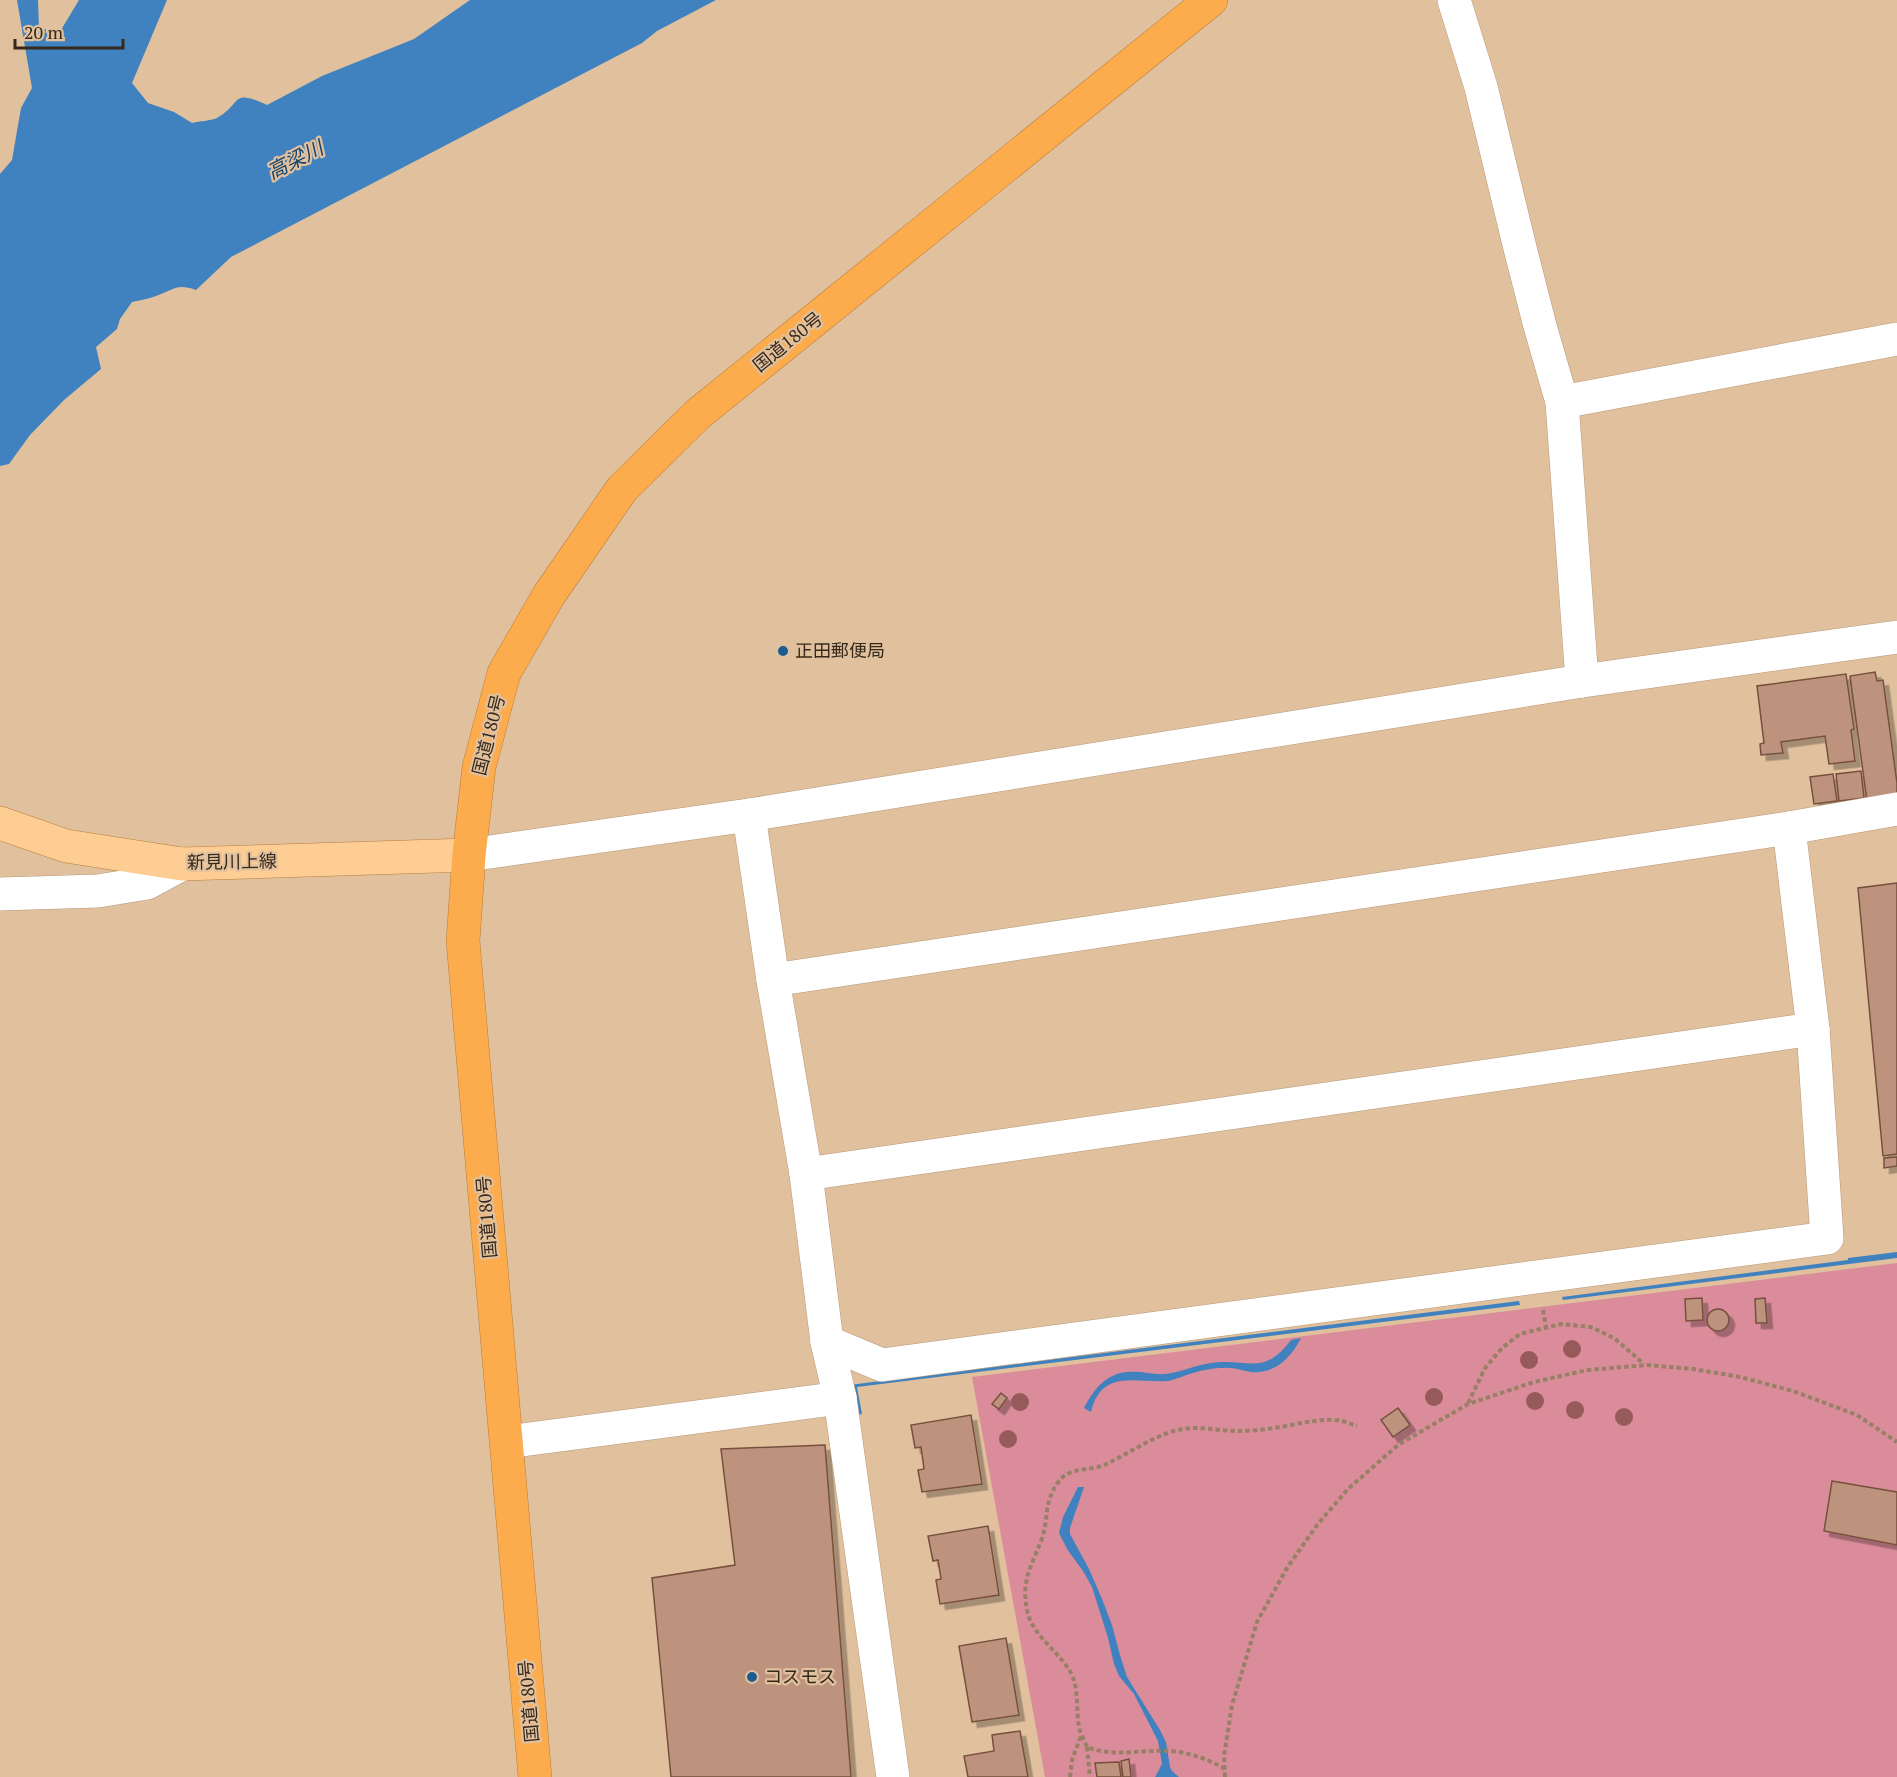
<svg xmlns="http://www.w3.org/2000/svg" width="1897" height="1777" font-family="'PT Serif','Noto Sans JP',serif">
<defs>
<filter id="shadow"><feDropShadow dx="5.5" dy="5.5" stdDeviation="0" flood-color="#0004"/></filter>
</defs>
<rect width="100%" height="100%" fill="#e1c09e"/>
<path fill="#db8c9a" d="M1897,1263V1777H1045L972,1377Z"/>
<g fill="#3f82bf">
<path d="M17,0H38L39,29L61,30L79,0H167L132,83L148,103L174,112L192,123C200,121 210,121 217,118C243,103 230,88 267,105L322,76L414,39L470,0H716L657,31L642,43L231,257L196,290C176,283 174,290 156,296C148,299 140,300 132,302L120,319L117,329L96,347L101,369L64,400L30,435L9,464L0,466V174L12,160L21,108L32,88Z"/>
<path d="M1897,1252V1258L1563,1300L1562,1297L1848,1260V1258Z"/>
<path d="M1519,1301L1520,1305L857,1387L862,1414L857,1415L849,1385Z"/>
<path d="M1301,1338C1291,1358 1275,1374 1251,1372C1243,1371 1233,1367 1224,1368C1214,1368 1202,1370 1193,1373C1184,1375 1176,1380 1167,1381C1136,1383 1101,1369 1091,1412L1084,1408C1094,1389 1106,1373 1129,1372C1141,1371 1154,1375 1166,1374C1181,1372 1196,1365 1211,1363C1249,1358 1263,1377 1291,1340Z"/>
<path d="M1078,1487H1084L1070,1528V1534L1089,1569L1102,1599L1112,1625L1120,1655L1127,1677L1160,1730L1166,1742L1170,1767L1172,1771L1179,1777H1155L1162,1764L1158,1741L1134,1694L1119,1676L1114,1664L1108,1638L1092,1587L1083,1571L1067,1549L1059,1533L1063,1517Z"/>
</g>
<g fill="#bd937e" stroke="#76503d" stroke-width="1.5" filter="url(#shadow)">
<path d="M1875,672L1877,681L1883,680L1897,783V796L1867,801L1850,676Z"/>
<path d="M1846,674L1854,729L1851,730L1855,761L1829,764L1825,736L1781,742L1783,753L1761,755L1760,744L1764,743L1757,686Z"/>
<path d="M1861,771L1864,798L1839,801L1836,774Z"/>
<path d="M1833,774L1837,801L1814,804L1810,777Z"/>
<path d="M1897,883V1154L1883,1156L1858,888Z"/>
<path d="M1897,1157V1166L1884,1168V1158Z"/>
<path d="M1702,1298L1703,1320L1686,1321L1685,1299Z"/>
<path d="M1765,1298L1767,1323H1756L1755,1299Z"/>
<circle cx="1718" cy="1320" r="11"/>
<path d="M1001,1393L1007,1398L999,1409L992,1404Z"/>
<path d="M1398,1408L1410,1425L1393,1437L1381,1420Z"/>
<path d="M971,1415L982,1484L922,1492L918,1470L924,1469L921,1447L915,1448L911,1425Z"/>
<path d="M825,1445L851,1777H671L652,1578L735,1565L721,1449Z"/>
<path d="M1832,1481L1897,1492V1545L1824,1531Z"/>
<path d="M988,1526L999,1595L940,1604L936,1580L941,1579L938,1560L933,1561L928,1536Z"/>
<path d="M1006,1638L1019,1715L972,1722L959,1646Z"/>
<path d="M1020,1731L1028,1777H968L964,1756L994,1751L992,1735Z"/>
<path d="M1129,1759L1131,1777H1123L1121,1761Z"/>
<path d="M1119,1762L1121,1777H1097L1095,1763Z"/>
</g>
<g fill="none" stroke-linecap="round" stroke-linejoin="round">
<g stroke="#b89978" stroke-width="34">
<g id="minor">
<path d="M1454,0L1481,87L1520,248L1540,326L1562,402L1582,681"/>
<path d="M1562,402L1897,339"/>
<path d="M749,815L773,980L806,1174L827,1342L840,1398L893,1777"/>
<path d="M469,855L749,815L1582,681L1897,637"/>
<path d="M0,894L98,891L147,883L182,864"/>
<path d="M773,980L1789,828L1897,809"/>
<path d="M806,1174L1813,1029"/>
<path d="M827,1342L882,1365L1827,1238L1813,1029L1789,828"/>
<path d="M507,1442L840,1398"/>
</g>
</g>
<g stroke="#b77e3c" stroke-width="34">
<path id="major" d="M0,823L66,846L182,864L469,855"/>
</g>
<g stroke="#b77e3c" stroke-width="34">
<path id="highway" d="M535,1777L463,941L469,855L479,767L504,673L549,595L622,489L698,414L1211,0"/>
</g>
<g stroke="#988066" stroke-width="4" stroke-dasharray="4.5 3" stroke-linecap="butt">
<path d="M1543,1310L1546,1327"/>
<path d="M1468,1403L1485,1368L1502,1348L1520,1334L1561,1324L1591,1327L1614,1338L1644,1364"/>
<path d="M1087,1747L1090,1777"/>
<path d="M1225,1769C1208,1759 1191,1753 1171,1751C1143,1749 1114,1758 1087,1747C1085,1742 1082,1736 1080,1731C1075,1712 1080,1691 1071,1673C1059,1651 1032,1636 1027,1610C1021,1581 1031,1567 1041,1541C1050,1518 1042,1504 1059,1481C1069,1467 1090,1471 1104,1465C1129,1454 1152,1436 1178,1430C1198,1425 1217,1431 1237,1431C1253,1431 1270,1429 1286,1426C1303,1423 1318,1419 1335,1420C1343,1420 1350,1424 1357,1426"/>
<path d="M1070,1777L1072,1760L1081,1736"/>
<path d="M1225,1777L1224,1756L1232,1705L1257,1622L1287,1568L1317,1525L1348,1489L1398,1445L1468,1404L1534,1382L1588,1370L1647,1365L1693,1369L1740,1377L1793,1391L1857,1415L1897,1442"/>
</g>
<use href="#minor" stroke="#fff" stroke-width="33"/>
<use href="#major" stroke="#fdcd94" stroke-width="33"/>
<use href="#highway" stroke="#fcac4d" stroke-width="33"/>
</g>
<g fill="#975a5b">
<circle cx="1572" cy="1349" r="9"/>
<circle cx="1529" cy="1360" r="9"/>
<circle cx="1434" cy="1397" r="9"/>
<circle cx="1535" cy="1401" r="9"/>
<circle cx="1020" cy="1402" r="9"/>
<circle cx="1575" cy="1410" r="9"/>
<circle cx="1624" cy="1417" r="9"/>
<circle cx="1008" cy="1439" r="9"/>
</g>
<g fill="#1b5c91" stroke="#e1c09e" stroke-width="2">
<circle cx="783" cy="651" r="6"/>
<circle cx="752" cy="1677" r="6"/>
</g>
<g text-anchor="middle" stroke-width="4.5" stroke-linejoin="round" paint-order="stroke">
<g font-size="18" fill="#36291b" stroke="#e1c09e">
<text transform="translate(788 342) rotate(-39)" y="6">国道180号</text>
<text transform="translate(489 735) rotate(-76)" y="6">国道180号</text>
<text transform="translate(232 862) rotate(-1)" y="6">新見川上線</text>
<text transform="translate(487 1217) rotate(-95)" y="6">国道180号</text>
<text transform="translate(529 1701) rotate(-95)" y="6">国道180号</text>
</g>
<g font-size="18" fill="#36291b" stroke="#e1c09e" text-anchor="start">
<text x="795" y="657">正田郵便局</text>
<text x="764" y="1683">コスモス</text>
</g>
<g font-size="20" font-style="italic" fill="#13446d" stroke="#e1c09e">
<text transform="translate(295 160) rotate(-27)" y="7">高梁川</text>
</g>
</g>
<path d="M15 39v9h108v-9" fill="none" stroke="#36291b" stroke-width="3"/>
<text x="24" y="39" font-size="18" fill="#36291b" stroke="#e1c09e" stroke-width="4.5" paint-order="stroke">20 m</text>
</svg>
